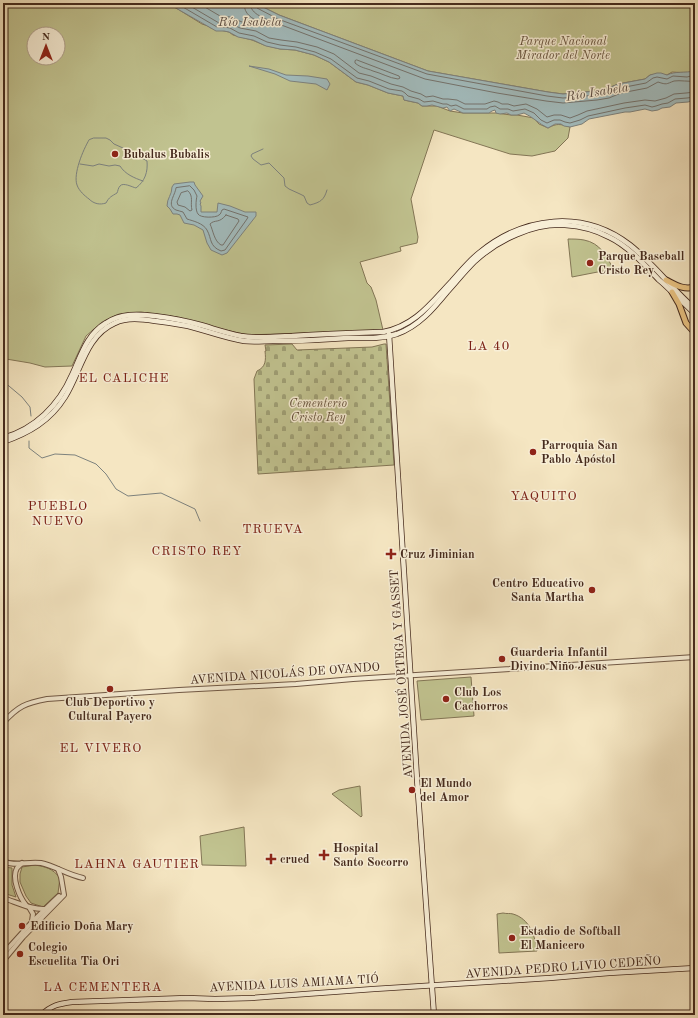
<svg xmlns="http://www.w3.org/2000/svg" width="698" height="1018" font-family="'Old Standard TT',serif">
<defs>
<pattern id="cemetery-stones" width="16" height="16" patternUnits="userSpaceOnUse"><rect width="16" height="16" fill="#c1c390"/><path d="M2 7V4a2 2 0 0 1 4 0v3zM10 15v-3a2 2 0 0 1 4 0v3z" fill="#9f9f75"/></pattern>
</defs>
<rect width="100%" height="100%" fill="#f5e6c2"/>
<filter id="stains"><feTurbulence type="fractalNoise" baseFrequency=".005" numOctaves="4"/><feColorMatrix values="0 0 0 0 .2 0 0 0 0 .09 0 0 0 0 .02 0 0 0 .5 -.17"/></filter>
<radialGradient id="worn" r=".72"><stop offset=".6" stop-color="#630" stop-opacity="0"/><stop offset="1" stop-color="#630" stop-opacity=".3"/></radialGradient>
<path fill="url(#cemetery-stones)" stroke="#837656" d="M292,344L297,350L372,347L384,344H386L394,465L258,474L254,379L257,371C266,367 266,360 265,351H266L265,345Z"/>
<g fill="#c1c390" stroke="#837656" fill-rule="evenodd">
<path d="M3,3H168L202,24L208,26L211,28L229,32L233,35L252,40L264,45L280,49L295,50L314,55L329,62L356,82L368,85L388,93L403,96L404,100L418,103L422,106H437L450,111L463,113H496L511,115H517L534,118L539,124L548,128C557,123 560,124 570,127L568,138L555,151L532,156L510,154L434,130L411,199L418,237L417,243L404,246L400,247L401,251L360,262L367,283L371,287L376,300L383,330L248,335L217,328L177,317L141,312L119,314L102,322L86,336L72,366L45,367L30,363L6,359H3ZM34,34H58V58H34Z"/>
<path d="M255,3H695V71L687,73L672,72L667,75H650L645,79L618,84L606,89L596,91L563,94L548,92L428,71L279,15Z"/>
<path d="M568,239C573,239 579,239 584,240C600,243 607,256 613,269L572,277Z"/>
<path d="M471,677L474,716L421,720L417,681Z"/>
<path d="M360,786L362,816L361,817L332,794L339,790Z"/>
<path d="M244,827L246,866L202,865L200,836Z"/>
<path d="M35,865C46,867 52,868 60,878L58,893L43,907L31,903L26,896L20,882V874L22,867Z"/>
<path d="M3,867L12,868V885L16,897L3,893Z"/>
<path d="M503,913C507,914 510,913 513,914C530,919 535,936 537,951L499,953L497,914Z"/>
</g>
<g fill="#a2bcbe" stroke="#7d827e">
<path d="M167,3H255L279,15L428,71L548,92L563,94L596,91L606,89L618,84L645,79L650,75L657,73H661L667,75C675,71 685,73 695,71V100L688,102L676,103L670,107L662,108L658,110L652,111L645,109L630,112H625L589,119L582,124L570,127L564,126L561,124H555L548,128C539,124 533,117 524,113L517,115H511L507,113L500,114L496,113L495,110L492,111L489,113H463L454,109L450,111L447,107L443,108L432,105L427,106H422L418,103L404,100L403,96L388,93L368,85L356,82L329,62L314,55L295,50L280,49L266,46L253,40L238,37L229,32L224,31H216Z"/>
<path d="M249,66L269,69L286,75L308,76L327,79L330,84L327,90L316,84L290,81L275,74Z"/>
<path d="M190,182H194L195,185L203,196L200,201L201,203L200,204L201,206V212H217L218,203L230,206L245,212H256V216L227,253L222,255L211,250L207,243L203,230L194,225L184,223L180,215L177,214H173L170,209L167,206C167,198 172,195 172,187L174,184Z"/>
</g>
<g fill="none" stroke-linecap="round" stroke-linejoin="round">
<g stroke="#74736e" stroke-width="1">
<path d="M176,3L217,27H224L230,28L239,33L254,36L267,42L280,45L296,47L315,52L331,59L357,78L369,81L389,89L402,91L405,93L408,96L419,99L424,102L433,101L443,104H447L451,106L456,105L464,109H487L490,107L495,106L500,109H508L513,111L525,109L534,113L541,120L547,123L554,120H560L565,122L570,123L580,120L588,116L625,108L645,105L652,107L656,106L662,104L668,103L675,99L687,98L695,97"/>
<path d="M185,3L219,23L224,22L232,24L240,28L256,31L269,38L281,40L297,42L317,47L334,54L359,73L371,76L391,84L403,87L411,91L421,94L426,97L433,96L443,99H448L457,100L465,104H485L494,101L498,102L502,104H508L514,106L526,104L537,109L547,117L554,115H561L570,118L578,115L587,111L624,103L645,100L655,101L666,98L674,94L686,93L695,92"/>
<path d="M198,3L220,16L230,17L242,22L259,26H261L262,24L261,23C252,18 244,15 244,3"/>
<path d="M250,3C250,15 267,19 276,23L425,79L497,93L546,101L563,103L597,100L609,98L621,93L647,88L658,82C667,85 666,84 674,81C680,80 689,82 695,81"/>
<path d="M255,3V6L257,8L278,19L427,74L547,96L563,98L596,95L607,93L620,88L646,83L653,78L657,77L667,79L673,76L687,77L695,75"/>
<path d="M357,60L399,76L400,78L398,79C389,78 381,73 373,71C366,68 361,68 355,63V61Z"/>
<path d="M190,186L194,190L197,196C196,200 195,210 198,214C200,218 216,218 219,215C221,214 221,212 222,210L224,209L248,217L247,219L225,250L221,251C209,246 212,239 207,230C203,223 193,221 187,219L183,212C181,211 178,211 176,210C166,205 175,196 176,188Z"/>
<path d="M188,191C194,196 190,203 192,210L190,211L185,207L178,205L177,202L181,193Z"/>
<path d="M226,215L238,219L239,221L223,245H221C214,241 213,230 210,224C215,219 219,224 226,215Z"/>
</g>
<g stroke="#7d827e" stroke-width="1">
<path d="M94,138H106L110,140L114,144L132,152L147,161C148,172 145,181 136,188C132,187 123,182 120,186C118,188 118,191 117,193C112,196 109,197 106,203C100,205 94,204 89,199C85,196 79,191 77,185C73,174 83,150 89,140Z"/>
<path d="M263,149L252,154L251,156L253,159L261,165L269,163L284,178L285,186L289,189L300,194L304,196L307,203L310,205C321,202 324,200 327,190"/>
<path d="M80,164L93,166L99,164L109,166L115,165L120,166C125,174 134,178 143,181"/>
<path d="M3,381L22,397L30,407L31,416"/>
<path d="M29,441V448L42,458L55,454L75,455L96,464L106,474L116,489L128,496L161,493L195,509L200,521"/>
</g>
<g stroke="#715946" stroke-width="6">
<g id="tertiary">
<path d="M3,723C18,706 26,703 47,699L179,690L296,684L353,679L695,657"/>
<path d="M3,861C14,867 28,861 41,863C55,866 68,875 83,878"/>
<path d="M22,863C21,864 18,867 17,868C11,878 20,898 26,905"/>
<path d="M3,898C16,902 31,910 45,909"/>
<path d="M29,907L33,914L32,921"/>
<path d="M3,954L32,922L59,896"/>
<path d="M3,961L23,937L64,895L61,877L58,869"/>
</g>
</g>
<g stroke="#452a1d" stroke-width="6">
<g id="secondary">
<path d="M389,334L417,779L434,1015"/>
<path d="M3,438C35,429 59,405 72,375C81,356 86,335 106,323C121,313 138,314 155,316C170,318 183,320 197,324C212,328 226,333 241,336C258,339 275,336 292,336C322,334 353,333 383,332C415,326 431,303 452,281C461,271 469,261 479,253C524,216 583,209 630,245C654,264 672,289 695,309"/>
<path d="M3,442C29,433 50,421 65,397C81,372 85,336 115,323C127,317 142,319 155,321C166,322 177,324 188,326C207,331 225,338 244,341C254,342 264,341 273,341C298,341 323,340 348,338C364,338 382,339 397,334C419,326 433,309 447,292C456,282 465,271 475,261C498,240 533,223 565,225C580,226 596,230 609,237C628,246 644,264 659,280C664,284 669,289 674,294C681,300 688,307 695,314"/>
<path d="M41,1015C52,1005 58,1004 72,1002L187,998L215,999L252,998L374,989L550,978L609,973L695,968"/>
</g>
</g>
<g stroke="#452a1d" stroke-width="7">
<g id="primary">
<path d="M666,280C676,285 683,290 695,287"/>
<path d="M672,292L679,304L686,323L695,333"/>
</g>
</g>
<use href="#tertiary" stroke="#f8efd7" stroke-width="4"/>
<use href="#secondary" stroke="#f8efd7" stroke-width="4.5"/>
<use href="#primary" stroke="#eac381" stroke-width="5"/>
</g>
<g fill="#8f2418" stroke="#f8efd7" stroke-width="1.5">
<circle cx="115" cy="154" r="4"/>
<circle cx="590" cy="263" r="4"/>
<circle cx="533" cy="452" r="4"/>
<path d="M389 548h4v4h4v4h-4v4h-4v-4h-4v-4h4z"/>
<circle cx="592" cy="590" r="4"/>
<circle cx="502" cy="659" r="4"/>
<circle cx="110" cy="689" r="4"/>
<circle cx="446" cy="699" r="4"/>
<circle cx="412" cy="790" r="4"/>
<path d="M322 849h4v4h4v4h-4v4h-4v-4h-4v-4h4z"/>
<path d="M269 853h4v4h4v4h-4v4h-4v-4h-4v-4h4z"/>
<circle cx="22" cy="926" r="4"/>
<circle cx="512" cy="938" r="4"/>
<circle cx="20" cy="954" r="4"/>
</g>
<g text-anchor="middle" stroke-width="3" stroke-linejoin="round" paint-order="stroke">
<g font-size="12" font-style="italic" fill="#64503a" stroke="#f8efd7">
<text x="563" y="45">Parque Nacional<tspan x="563" dy="14">Mirador del Norte</tspan></text>
<text x="318" y="407">Cementerio<tspan x="318" dy="14">Cristo Rey</tspan></text>
</g>
<g font-size="12" font-weight="bold" fill="#452a1d" stroke="#f8efd7" text-anchor="start">
<text x="123" y="158">Bubalus Bubalis</text>
<text x="598" y="260">Parque Baseball<tspan x="598" dy="14">Cristo Rey</tspan></text>
<text x="541" y="449">Parroquia San<tspan x="541" dy="14">Pablo Apóstol</tspan></text>
<text x="400" y="558">Cruz Jiminian</text>
<text x="584" y="587" text-anchor="end">Centro Educativo<tspan x="584" dy="14">Santa Martha</tspan></text>
<text x="510" y="656">Guarderia Infantil<tspan x="510" dy="14">Divino Niño Jesus</tspan></text>
<text x="454" y="696">Club Los<tspan x="454" dy="14">Cachorros</tspan></text>
<text x="110" y="706" text-anchor="middle">Club Deportivo y<tspan x="110" dy="14">Cultural Payero</tspan></text>
<text x="420" y="787">El Mundo<tspan x="420" dy="14">del Amor</tspan></text>
<text x="333" y="852">Hospital<tspan x="333" dy="14">Santo Socorro</tspan></text>
<text x="280" y="863">crued</text>
<text x="30" y="930">Edificio Doña Mary</text>
<text x="520" y="935">Estadio de Softball<tspan x="520" dy="14">El Manicero</tspan></text>
<text x="28" y="951">Colegio<tspan x="28" dy="14">Escuelita Tia Ori</tspan></text>
</g>
<g font-size="12" fill="#452a1d" stroke="#f8efd7">
<text transform="translate(285 673) rotate(-4)" y="4">AVENIDA NICOLÁS DE OVANDO</text>
<text transform="translate(401 674) rotate(-94)" y="4">AVENIDA JOSÉ ORTEGA Y GASSET</text>
<text transform="translate(563 967) rotate(-4)" y="4">AVENIDA PEDRO LIVIO CEDEÑO</text>
<text transform="translate(294 983) rotate(-3)" y="4">AVENIDA LUIS AMIAMA TIÓ</text>
</g>
<g font-size="13" font-style="italic" fill="#5c4e45" stroke="#f8efd7">
<text x="250" y="26">Río Isabela</text>
<text transform="translate(597 91) rotate(-9)" y="5">Río Isabela</text>
</g>
<g font-size="13" letter-spacing="1" fill="#7a1f14" stroke="#f8efd7">
<text x="489" y="350">LA 40</text>
<text x="124" y="382">EL CALICHE</text>
<text x="544" y="500">YAQUITO</text>
<text x="58" y="510">PUEBLO<tspan x="58" dy="15">NUEVO</tspan></text>
<text x="273" y="533">TRUEVA</text>
<text x="197" y="555">CRISTO REY</text>
<text x="101" y="752">EL VIVERO</text>
<text x="137" y="868">LAHNA GAUTIER</text>
<text x="103" y="991">LA CEMENTERA</text>
</g>
</g>
<rect width="698" height="1018" fill="none" stroke="#f5e6c2" stroke-width="16"/>
<rect x="4" y="4" width="690" height="1010" fill="none" stroke="#452a1d" stroke-width="2"/>
<rect x="8" y="8" width="682" height="1002" fill="none" stroke="#452a1d"/>
<g transform="translate(46 46)"><circle r="19" fill="#f8efd7" stroke="#b0a08d"/>
<path d="M0-3L7 15L0 10L-7 15Z" fill="#8f2418"/>
<text y="-6" font-size="11" font-weight="bold" text-anchor="middle" fill="#452a1d">N</text>
</g>
<rect width="100%" height="100%" filter="url(#stains)"/>
<rect width="100%" height="100%" fill="url(#worn)"/>
</svg>
